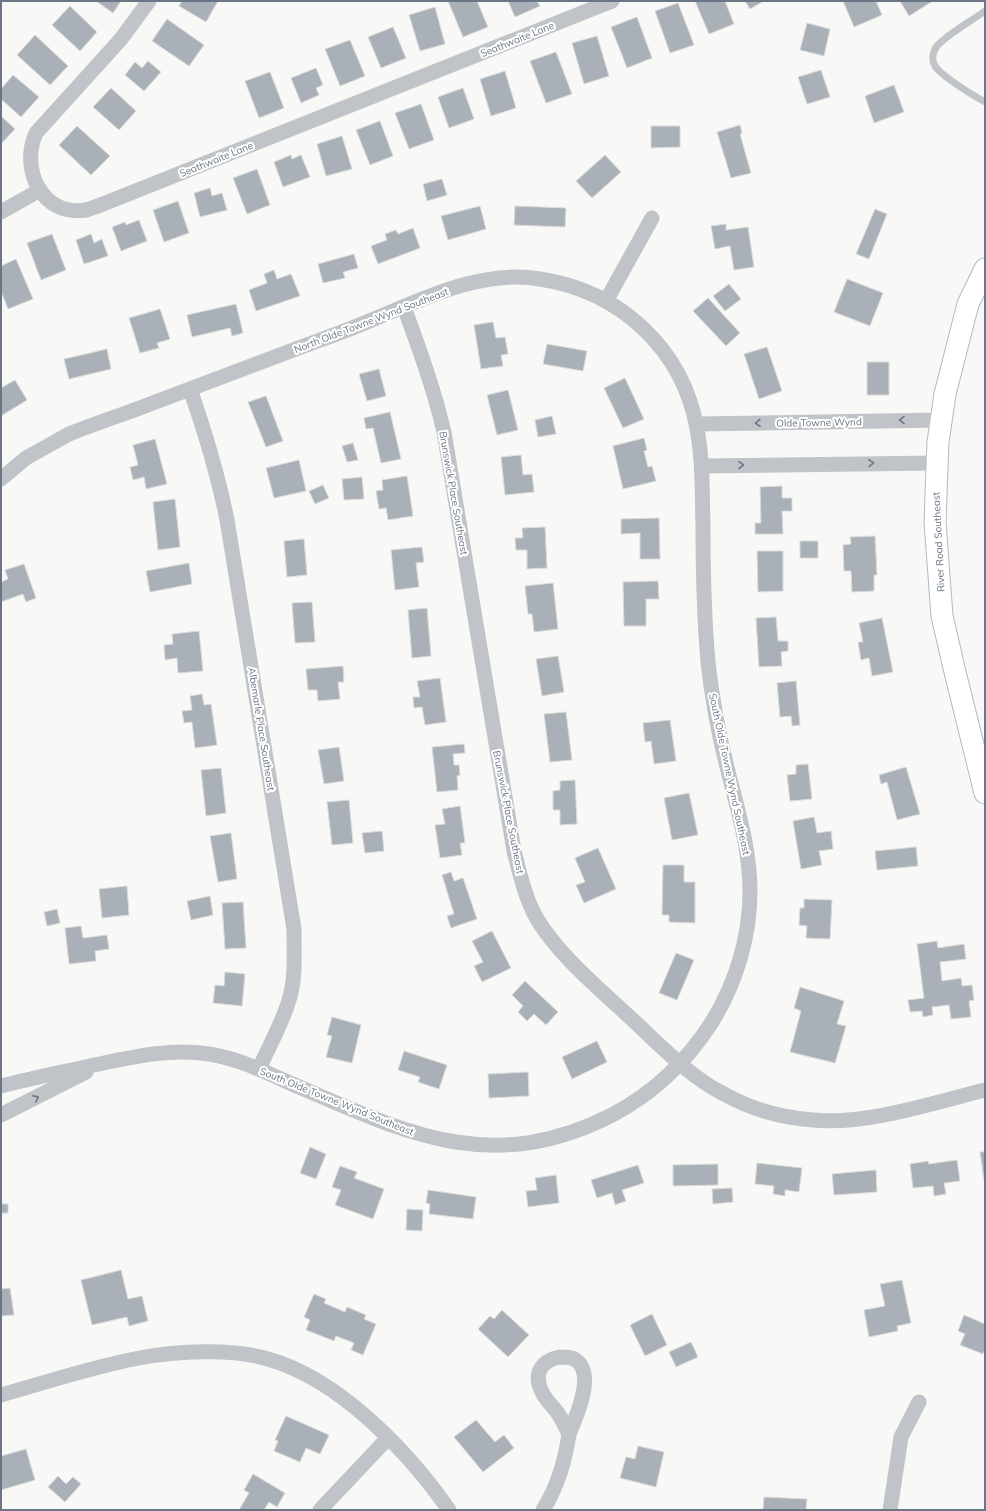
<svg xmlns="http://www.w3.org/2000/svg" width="986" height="1511" font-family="Mulish,sans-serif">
<rect width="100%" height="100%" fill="#f8f9f7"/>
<g fill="#aab0b7" stroke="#dadbd9">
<path d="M96,1H121L113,13Z"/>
<path d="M182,1H218L206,22L179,6Z"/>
<path d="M448,1H477L488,27L463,37Z"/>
<path d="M508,1H537L540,6L515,17Z"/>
<path d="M695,1H725L734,24L709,34Z"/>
<path d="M745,1H764L750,9Z"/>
<path d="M843,1H876L882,15L854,27Z"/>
<path d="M900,1H933L909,16Z"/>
<path d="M678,3L694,45L670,53L655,11Z"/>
<path d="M70,6L97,32L80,51L52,25Z"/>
<path d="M435,7L445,44L420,51L409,15Z"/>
<path d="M637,17L652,58L627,68L611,27Z"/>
<path d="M167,19L204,45L189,66L152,41Z"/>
<path d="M807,23L830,29L824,56L800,50Z"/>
<path d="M393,27L406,58L381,68L368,37Z"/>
<path d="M35,35L68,66L50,85L17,55Z"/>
<path d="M597,36L609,76L584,84L572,43Z"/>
<path d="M350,40L365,76L340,86L325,49Z"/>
<path d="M556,52L572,94L546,103L530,61Z"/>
<path d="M148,61L161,72L144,91L125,75L135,62L142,68Z"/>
<path d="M316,68L323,85L316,88L319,95L301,103L291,78Z"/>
<path d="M821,70L830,97L807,104L798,77Z"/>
<path d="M505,71L516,108L491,116L480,79Z"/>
<path d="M270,72L284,108L259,118L245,81Z"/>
<path d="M13,75L39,97L21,117L1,99V89Z"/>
<path d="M894,85L904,112L874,123L865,96Z"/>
<path d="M111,88L136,111L119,130L93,107Z"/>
<path d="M463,88L474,119L449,128L438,97Z"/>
<path d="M421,104L434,140L409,149L395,113Z"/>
<path d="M1,116L15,129L1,144Z"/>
<path d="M380,121L393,156L370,165L356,130Z"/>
<path d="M740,125L742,133L740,134L751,173L731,178L717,132Z"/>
<path d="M77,126L110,156L91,175L59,145Z"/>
<path d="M651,126H680V147L651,148Z"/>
<path d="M342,136L352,169L326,176L317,144Z"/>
<path d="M291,155L292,159L301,155L310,177L283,187L274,162Z"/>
<path d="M605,155L621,172L592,198L576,181Z"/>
<path d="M257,169L270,205L247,214L233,178Z"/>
<path d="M442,179L447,195L427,201L423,184Z"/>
<path d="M210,188L212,196L222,193L227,210L200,217L194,193Z"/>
<path d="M178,201L189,233L164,242L153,210Z"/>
<path d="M480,206L486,229L448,240L441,216Z"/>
<path d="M515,206L566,208L565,227L514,225Z"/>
<path d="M875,209L887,214L869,259L856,254Z"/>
<path d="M139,220L147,241L121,251L112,227L125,222L126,225Z"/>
<path d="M726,224V230L748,227L754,267L734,270L730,246L715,249L711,226Z"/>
<path d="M413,228L420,248L378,264L371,246L387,240L385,234L396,230L398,234Z"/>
<path d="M52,234L66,270L41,280L27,243Z"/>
<path d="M91,234L94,243L102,239L108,256L84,264L76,240Z"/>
<path d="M354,254L358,268L343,272L345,278L323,283L318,264Z"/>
<path d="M16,259L33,299L8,309L1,291V266Z"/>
<path d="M274,270L277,279L291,274L300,296L256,311L249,290L267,283L264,274Z"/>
<path d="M847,279L883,293L870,326L834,312Z"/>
<path d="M729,284L741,299L725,311L713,296Z"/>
<path d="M708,298L740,333L726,346L693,311Z"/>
<path d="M236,304L243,333L232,336L230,328L192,337L187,315Z"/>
<path d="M160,309L170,339L157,343L159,348L140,353L129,318Z"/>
<path d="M493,322L496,338L505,337L508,354L501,355L503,366L481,369L474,325Z"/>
<path d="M547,344L587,351L583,371L543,364Z"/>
<path d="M767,347L782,391L759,399L744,354Z"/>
<path d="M107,349L111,369L69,379L64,359Z"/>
<rect x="867" y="362" width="22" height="33"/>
<path d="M379,369L386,396L367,401L359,374Z"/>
<path d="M625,378L644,419L623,428L604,388Z"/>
<path d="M15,380L27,400L1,416V388Z"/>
<path d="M508,390L518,430L497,435L487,395Z"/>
<path d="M266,396L283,441L266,447L248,402Z"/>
<path d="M390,412L401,459L381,463L373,428L366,429L364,418Z"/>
<path d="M552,416L556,434L538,437L535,420Z"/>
<path d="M644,438L647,450L644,451L648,467L652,466L656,481L623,489L613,446Z"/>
<path d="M155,439L167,484L146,489L144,477L133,480L130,467L138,465L133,445Z"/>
<path d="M353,443L358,460L347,462L342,446Z"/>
<path d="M521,455L523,475L532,474L534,492L505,495L501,457Z"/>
<path d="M299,460L306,491L274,498L266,468Z"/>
<path d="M407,476L413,516L388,520L386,508L379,509L376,491L383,490L382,480Z"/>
<path d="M362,477L364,499L344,500L342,479Z"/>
<path d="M323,485L329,498L315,504L309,491Z"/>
<path d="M782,486V498H792V511H782L783,534H755V523H761L760,487Z"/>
<path d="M175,499L180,547L158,550L153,502Z"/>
<path d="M659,518L660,559H640V533L621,534V519Z"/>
<path d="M545,527L547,568L527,569V550H516L515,538H523L522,528Z"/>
<path d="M875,536L877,575H874V591L852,592L851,571H844L843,545L851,544L850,537Z"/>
<path d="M304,539L307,575L287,577L284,541Z"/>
<rect x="800" y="541" width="18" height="17"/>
<path d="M422,547L424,562L416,563L419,587L395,590L391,550Z"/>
<path d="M757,551H783V591L758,592Z"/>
<path d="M189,563L192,584L150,592L146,571Z"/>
<path d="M24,564L36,598L26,602L23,594L1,602V582L8,579L5,570Z"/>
<path d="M658,581L659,599H646V626H624L623,582Z"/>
<path d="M553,583L558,629L534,632L532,614H528L525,586Z"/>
<path d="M312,602L315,642L295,643L292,603Z"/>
<path d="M427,608L431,656L412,658L408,610Z"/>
<path d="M776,617L778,641H788V651L781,652L782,666L759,667L756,618Z"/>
<path d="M882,618L893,672L872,676L869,658L861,660L858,642H863L859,623Z"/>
<path d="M199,631L203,671L178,673L177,658L165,660L164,645L173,644L172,634Z"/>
<path d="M558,656L564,692L542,696L536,659Z"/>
<path d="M343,666L344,682H338L340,699L318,701L317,690H308L306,669Z"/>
<path d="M440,678L446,722L425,725L422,707L414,708L413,697H420L417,681Z"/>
<path d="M796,681L800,725L792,726L791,716L780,717L777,683Z"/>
<path d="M202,694L204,705L211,704L217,745L195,748L192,722L184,723L182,711L192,710L190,696Z"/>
<path d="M566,712L572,760L550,762L544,714Z"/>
<path d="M670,720L676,761L654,764L651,741L645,742L643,723Z"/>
<path d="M464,744L465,753L453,754L454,765H459L460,775L457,776L458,790L437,792L432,747Z"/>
<path d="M339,747L344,781L324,784L318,750Z"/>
<path d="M808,764L812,799L790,801L787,775L796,774V765Z"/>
<path d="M906,767L920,814L897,820L887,782L881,784L879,775Z"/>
<path d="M221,768L226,813L206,816L201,770Z"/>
<path d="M575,780L577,824L560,825V810H553V791L560,790V781Z"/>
<path d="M689,793L698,835L672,840L664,798Z"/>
<path d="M349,800L353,843L332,845L327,802Z"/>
<path d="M460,806L465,843H460L462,855L440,858L435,825L445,824L442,809Z"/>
<path d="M814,817L817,833L831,831L833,849L819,851L822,865L801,869L793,821Z"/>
<path d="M382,831L384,851L365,853L362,833Z"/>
<path d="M231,833L237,879L218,882L210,836Z"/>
<path d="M916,847L918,866L877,870L875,851Z"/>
<path d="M598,848L616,889L584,903L576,885L585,882L575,858Z"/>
<path d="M663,865H684V882H695V923L669,922V915H662Z"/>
<path d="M451,872L454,881L463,878L477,919L451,928L447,916L454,914L442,875Z"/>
<path d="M127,886L129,915L102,918L99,889Z"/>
<path d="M210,896L213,915L191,920L187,901Z"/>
<path d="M804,899L832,900L830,939L806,938L807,926L799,925L800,908H804Z"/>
<path d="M243,902L246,948L225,949L222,903Z"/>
<path d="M57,909L60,923L47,926L44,912Z"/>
<path d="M81,926L83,938L107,935L109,949L95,951L96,961L69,964L65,928Z"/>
<path d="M492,931L511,968L482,982L474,966L483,962L472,941Z"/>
<path d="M937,941L938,948L964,944L966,959L940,962L942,981L961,978L962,986L972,985L974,1000L969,1001L971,1017L951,1019L949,1005L932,1007L933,1015L923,1017L922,1011L910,1012L908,1000L924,998L917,944Z"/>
<path d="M676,953L694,960L677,1000L659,993Z"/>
<path d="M225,972L245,974L242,1006L213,1003L215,985L224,986Z"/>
<path d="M525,981L558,1012L546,1025L534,1014L527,1021L518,1012L523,1006L512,995Z"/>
<path d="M800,987L844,1001L837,1024L846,1026L835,1063L790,1052L801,1011L794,1008Z"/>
<path d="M332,1017L361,1025L352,1063L326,1057L332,1036L327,1035Z"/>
<path d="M597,1041L607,1062L572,1079L562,1057Z"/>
<path d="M404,1051L447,1065L439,1089L418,1082L420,1077L398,1070Z"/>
<path d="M528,1072L529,1096L489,1098L488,1074Z"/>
<path d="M310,1147L326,1154L316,1179L300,1173Z"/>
<path d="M980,1152H985V1180H984Z"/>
<path d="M957,1160L960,1181L944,1183L946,1194L934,1196L933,1186L913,1188L910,1164L928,1161L929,1164Z"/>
<path d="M757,1163L802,1168L799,1192L785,1190V1196L773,1194L774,1186L755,1184Z"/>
<path d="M718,1164V1185L673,1186V1165Z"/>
<path d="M638,1165L644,1183L622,1190L626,1201L615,1205L612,1193L597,1198L591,1180Z"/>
<path d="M340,1166L357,1172L354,1178L384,1189L373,1219L335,1205L341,1190L332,1187Z"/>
<path d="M876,1170L877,1192L834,1195L832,1174Z"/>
<path d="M556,1175L559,1203L528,1207L526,1191L537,1190L535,1178Z"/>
<path d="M732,1188L733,1202L713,1204L712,1189Z"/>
<path d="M428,1190L476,1197L473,1219L429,1214L430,1204L426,1203Z"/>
<rect x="1" y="1204" width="7" height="9"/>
<path d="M407,1209L423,1210L422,1231L406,1230Z"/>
<path d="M121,1270L128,1299L142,1296L148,1321L129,1326L127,1317L92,1325L81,1280Z"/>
<path d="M902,1280L911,1323L897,1326L898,1331L869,1337L864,1310L885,1306L880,1284Z"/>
<path d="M10,1288L14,1315L1,1316V1289Z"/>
<path d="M314,1294L326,1299L324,1303L345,1312L347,1307L366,1315L364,1319L376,1324L363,1355L351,1350L354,1343L336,1336L334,1341L306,1330L310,1320L304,1317Z"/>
<path d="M502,1310L529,1335L508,1357L478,1329L490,1316L494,1319Z"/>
<path d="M652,1314L667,1345L645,1356L630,1325Z"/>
<path d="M964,1315L985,1324V1349L983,1354L960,1345L965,1334L958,1331Z"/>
<path d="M691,1342L698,1357L676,1367L669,1352Z"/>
<path d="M286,1416L329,1435L320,1454L306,1448L300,1462L274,1451L278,1441L275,1440Z"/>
<path d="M476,1420L495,1442L504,1435L514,1448L483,1472L454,1437Z"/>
<path d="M638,1446L664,1452L656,1487L620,1478L626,1457L635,1459Z"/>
<path d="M26,1449L35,1480L1,1490V1456Z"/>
<path d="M253,1474L285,1493L277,1507L269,1502L264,1510H239L249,1493L244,1490Z"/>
<path d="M58,1476L66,1484L73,1477L81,1484L65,1502L48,1487Z"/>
<path d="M764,1497L807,1499L806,1510H763Z"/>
</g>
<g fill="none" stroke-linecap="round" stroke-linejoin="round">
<g stroke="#b5b9be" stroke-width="23">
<path id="secondary" d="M985,269L968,304L945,394L938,442L935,522L942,616L955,672L985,793"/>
</g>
<path stroke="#c0c3c8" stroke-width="7" d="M985,11C970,22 949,33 937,46C933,51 931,60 935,66C940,75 974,96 985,102"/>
<g stroke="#c0c3c8" stroke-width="15">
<path d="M149,1L121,39L36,133C20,168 41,217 86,210C90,209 94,207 98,206L612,1"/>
<path d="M1,212L40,190"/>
<path d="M606,301L652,218"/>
<path d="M404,307C419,348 434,389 444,432L514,851C520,874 525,898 537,919C560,957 603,992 635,1022C662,1047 690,1077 724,1094C751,1109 782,1118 813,1120C868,1125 932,1103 985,1090"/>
<path d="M190,389C205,432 218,475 227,520L294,929C294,953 296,978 289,1000C282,1024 269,1046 259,1069"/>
<path d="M697,424L941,420"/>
<path d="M702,466L937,463"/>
<path d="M1,479L26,458L69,434C89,426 109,419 129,412C182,392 235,372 288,352C314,342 341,333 367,322C421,300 480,269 540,279C620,291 683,349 697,429C703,461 702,493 703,525C703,571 704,617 708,662C712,698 718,732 727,767C737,808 750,848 750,891C750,937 736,983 712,1022C687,1061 654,1093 612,1115C494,1175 410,1135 299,1087C269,1074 241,1059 209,1054C170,1048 133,1057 94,1065C63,1072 32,1078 1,1086"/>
<path d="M1,1115L86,1072"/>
<path d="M559,1357C565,1357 572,1357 577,1361C595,1375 576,1418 569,1434C566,1428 563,1421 559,1415C554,1407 546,1401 542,1392C533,1374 541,1361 559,1357Z"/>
<path d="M1,1395C47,1382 92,1367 139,1358C176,1351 232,1348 268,1359C339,1379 408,1451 449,1510"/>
<path d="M320,1510L388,1438"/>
<path d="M543,1510C558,1486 565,1462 569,1434"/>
<path d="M890,1510L901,1437L919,1402"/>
</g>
<use href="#secondary" stroke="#fff" stroke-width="21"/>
</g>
<defs><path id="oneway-chevron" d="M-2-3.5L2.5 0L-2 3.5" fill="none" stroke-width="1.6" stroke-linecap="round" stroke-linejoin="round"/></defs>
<g stroke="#6a7585">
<use href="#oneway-chevron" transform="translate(902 420) rotate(179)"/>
<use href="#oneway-chevron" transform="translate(758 423) rotate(179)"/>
<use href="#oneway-chevron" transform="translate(871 463) rotate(-1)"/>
<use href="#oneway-chevron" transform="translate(741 465) rotate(-1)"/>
<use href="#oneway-chevron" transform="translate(36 1098) rotate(-27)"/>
</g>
<g text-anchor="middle" stroke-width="4" stroke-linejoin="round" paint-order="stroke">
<g font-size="10" fill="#6a7585" stroke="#fff">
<text transform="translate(517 39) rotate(-22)" y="4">Seathwaite Lane</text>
<text transform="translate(216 159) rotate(-22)" y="4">Seathwaite Lane</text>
<text transform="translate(371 320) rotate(-21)" y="4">North Olde Towne Wynd Southeast</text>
<text transform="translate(819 422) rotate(-1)" y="4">Olde Towne Wynd</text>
<text transform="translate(454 493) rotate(80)" y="4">Brunswick Place Southeast</text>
<text transform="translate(938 542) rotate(-93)" y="4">River Road Southeast</text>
<text transform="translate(262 729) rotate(81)" y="4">Albemarle Place Southeast</text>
<text transform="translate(730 774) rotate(78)" y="4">South Olde Towne Wynd Southeast</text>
<text transform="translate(509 812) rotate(79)" y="4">Brunswick Place Southeast</text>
<text transform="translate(337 1101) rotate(22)" y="4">South Olde Towne Wynd Southeast</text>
</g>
</g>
<rect width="986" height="1511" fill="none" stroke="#6a7585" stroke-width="4"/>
</svg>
